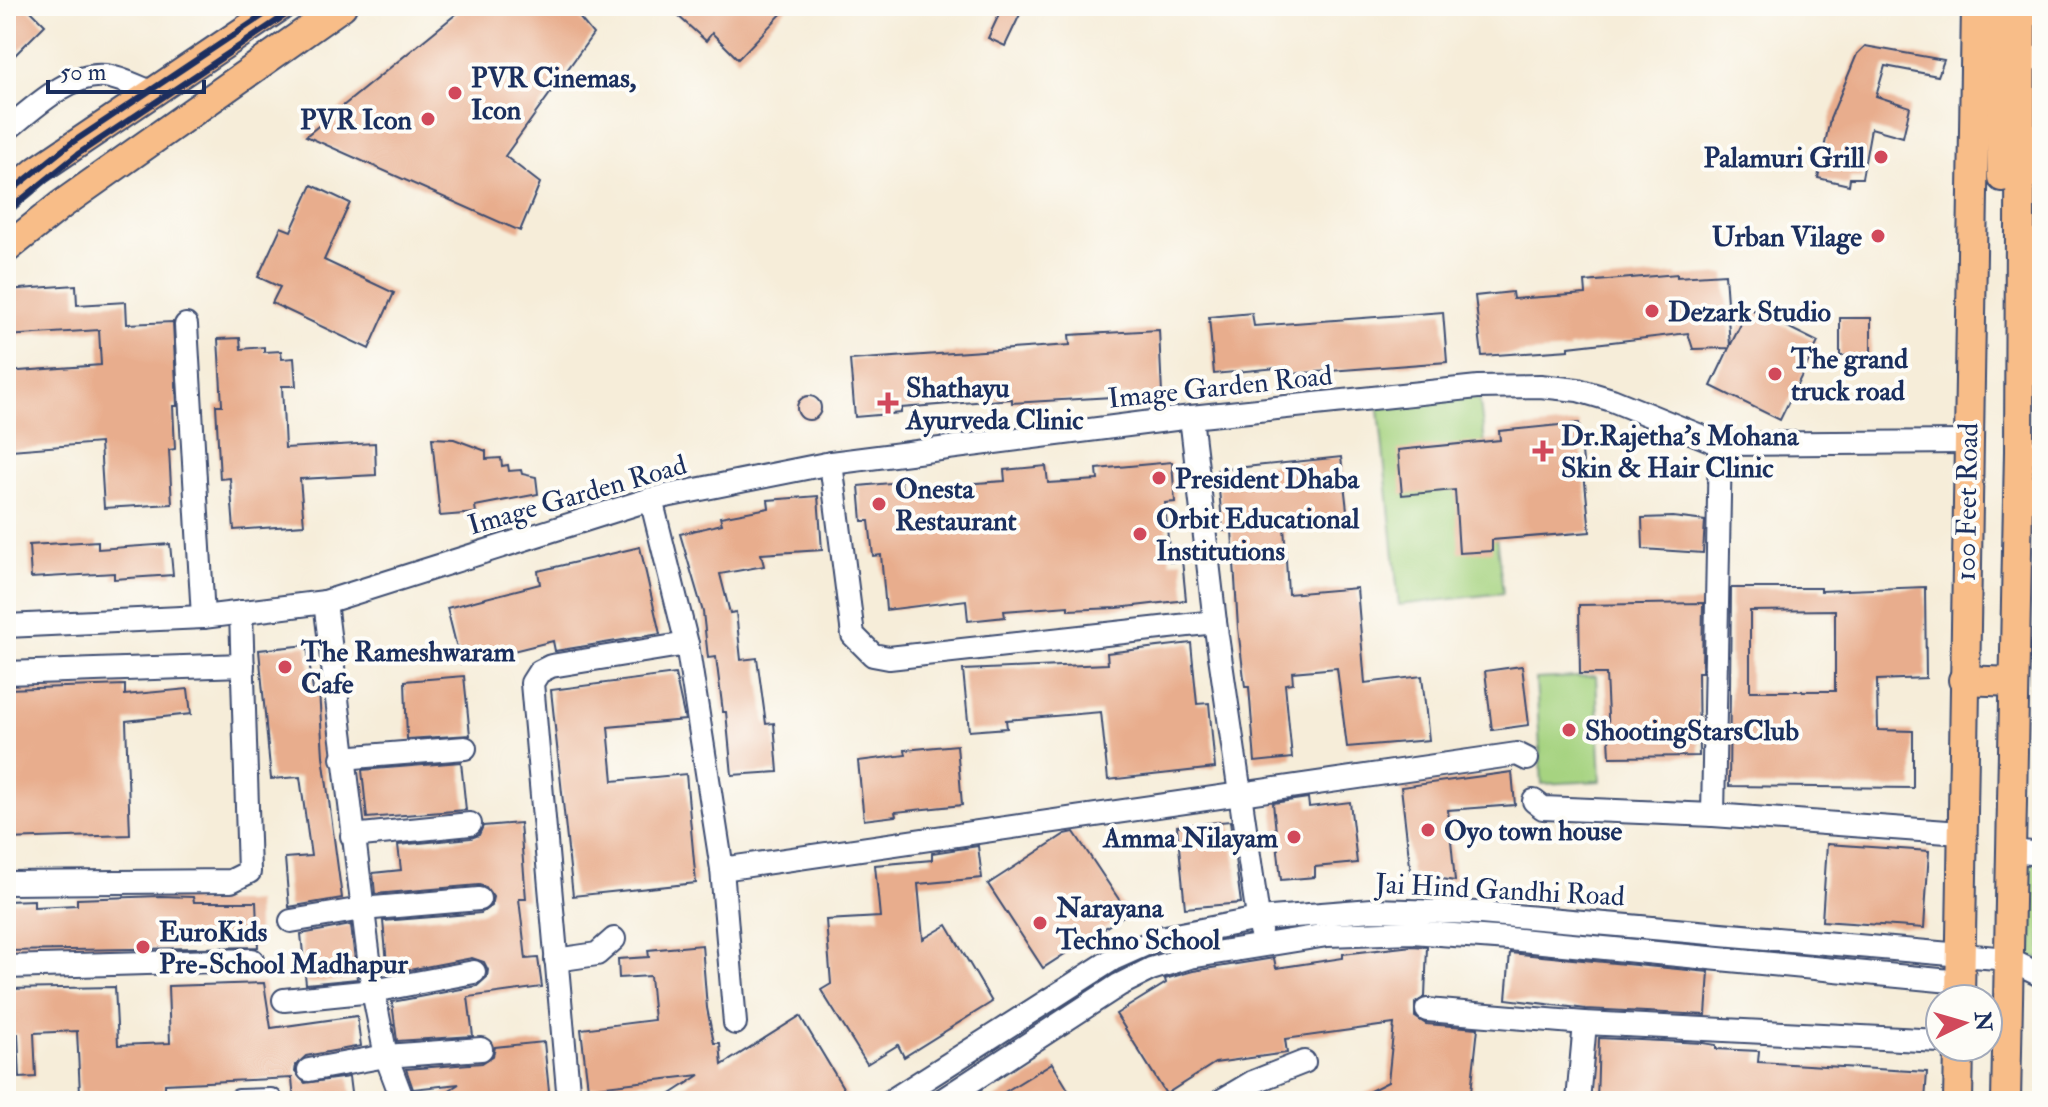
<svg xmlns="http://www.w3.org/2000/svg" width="2048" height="1107" font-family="'IM FELL Double Pica',serif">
<rect width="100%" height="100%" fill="#fdfcf7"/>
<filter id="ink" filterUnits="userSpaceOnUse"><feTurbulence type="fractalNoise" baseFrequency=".0125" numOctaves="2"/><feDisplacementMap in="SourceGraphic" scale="16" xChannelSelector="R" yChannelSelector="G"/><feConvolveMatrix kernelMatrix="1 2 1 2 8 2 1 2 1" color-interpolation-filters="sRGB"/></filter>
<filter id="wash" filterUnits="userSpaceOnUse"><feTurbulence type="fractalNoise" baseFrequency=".006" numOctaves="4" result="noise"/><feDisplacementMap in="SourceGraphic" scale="32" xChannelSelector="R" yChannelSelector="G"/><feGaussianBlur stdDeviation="1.8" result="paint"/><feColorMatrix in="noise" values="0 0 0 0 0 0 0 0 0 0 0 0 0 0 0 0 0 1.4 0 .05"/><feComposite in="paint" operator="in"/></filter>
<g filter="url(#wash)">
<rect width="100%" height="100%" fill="#f6edd9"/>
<g fill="#a6d380" stroke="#60816f" stroke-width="2">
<path d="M2036,91L2042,92V245H2035Z"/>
<path d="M1478,387L1503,593L1399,605L1378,400Z"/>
<path d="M2038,481H2042V841H2040Z"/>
<path d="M1596,676L1601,781L1542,784L1536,679Z"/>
<path d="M2027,863L2042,864V959L2027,958Z"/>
</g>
<g id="blocks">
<g fill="#e8ad8d" fill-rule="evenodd">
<path d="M6,6H26L45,25L6,64Z"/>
<path d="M466,6H570L593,34L505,156L540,183L520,231L306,136Z"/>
<path d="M667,6H789L738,59L712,33L706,41Z"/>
<path d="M1003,6H1024L1005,46L988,38Z"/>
<path d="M1865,46L1944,60L1938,76L1885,66L1876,96L1910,107L1903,137L1871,128L1862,178H1850L1849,185L1818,178L1830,119L1857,54Z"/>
<path d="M312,185L350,203L324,260L394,293L369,349L272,303L280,287L258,277L281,227L291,231Z"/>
<path d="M1677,274V277L1725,274L1730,346L1749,308L1818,342L1780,420L1711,386L1729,348L1693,349L1688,333L1569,347V350L1482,356L1475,296L1512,292L1513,299L1586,294L1585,282Z"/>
<path d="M76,285L77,305L126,302L127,324L173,322L177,406H173L175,449L169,450L172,504L104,508L100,443L11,450L6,372L101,365L99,330L6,336V290Z"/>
<path d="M1443,312L1447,362L1278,375L1277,368L1214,374L1209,317L1252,313L1254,326Z"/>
<path d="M1840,318H1871V355L1840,356Z"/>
<path d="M1159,330L1162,394L1012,403V399L901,408V413L855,417L850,360L1070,345L1069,335Z"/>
<path d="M240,338L241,349L264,347V352L281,351L282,359L294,358L296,386H282L285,448L375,443L376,475L300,479L304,525L234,530L230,478L220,479L216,405H222L218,339Z"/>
<circle cx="809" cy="408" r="12"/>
<path d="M1579,423L1590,532L1492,540V551L1459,553L1455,490L1402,495L1398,450L1500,440L1499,431Z"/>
<path d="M432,438L454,439L486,451V459L501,458L502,466L508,465L509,471L521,470L522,474L536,477L538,494L475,506L476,513L440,516Z"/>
<path d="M1341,457L1348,519L1284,525L1288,594L1357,588L1365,683L1422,676L1429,740L1347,747L1337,668L1292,672L1293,683L1285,684L1292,758L1255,762L1249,687H1245L1238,628L1232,530L1223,531L1217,470Z"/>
<path d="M1172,462L1175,502L1165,503L1170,562L1182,560L1186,600L1117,608L1068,610V606L1004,611L1005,617L968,621L966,600L886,610L881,555L873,556L869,521H862L859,486L901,482L902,496L963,490L962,484L1005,481L1004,470L1046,466L1048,483L1098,480L1097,469Z"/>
<path d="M818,496L822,550L761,554L764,566L720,574L730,613L736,612L741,660L757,658L766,724L774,723L778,772L732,775L726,712H723L716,657L708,658L703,612L680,534L722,524L720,517L769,508L768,500Z"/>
<path d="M1673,517L1705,521L1703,553L1643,549L1642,518Z"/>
<path d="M98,541V549L170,544L173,575L114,579V573L31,578L29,545Z"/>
<path d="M640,547L660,634L555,651L553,641L461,664L447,608L540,584L538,571Z"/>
<path d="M1925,587L1926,678L1877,680L1878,730L1913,731V788L1729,786L1731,588H1821V591ZM1835,610V691H1750V611Z"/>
<path d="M1703,603L1702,672H1698L1699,756L1610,757L1606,674H1580L1579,605Z"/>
<path d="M1191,643L1197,704L1209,703L1215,768L1108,780L1101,712L1006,720L1007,728L969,731L963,670L1108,664L1107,653Z"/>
<path d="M307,645L313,691L319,690L323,756L342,898L289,907L285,858L311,856L300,777L271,779L259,650Z"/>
<path d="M1522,666L1529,725L1492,730L1485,671Z"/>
<path d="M675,674L685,720L608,727L613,781L686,774L696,883L573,896L551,690Z"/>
<path d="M464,676L470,735L407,739L405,681Z"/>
<path d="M125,685V695L188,689L191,714L126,721L130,835L6,839V689Z"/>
<path d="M957,745L962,805L895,812L896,816L864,820L858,761L906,755L905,750Z"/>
<path d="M461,762L466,810L367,818L362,770Z"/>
<path d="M1512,772L1515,805L1448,810L1455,881L1411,874L1401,787Z"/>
<path d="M1308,798L1309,807L1350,802L1357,863L1315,867V877L1281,880L1273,803Z"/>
<path d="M1230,821L1241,903L1185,908L1177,826Z"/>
<path d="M520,823L526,899H519L526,959L538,958L542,987L468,997L473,1036L397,1041L392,1002L477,986L487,977L488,970L484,962L472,958L388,974L383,921L481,913L491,906L493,897L486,887L479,885L375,894L373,873L401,870L398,845L471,838L479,835L483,826Z"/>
<path d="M1074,832L1128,913L1043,968L988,884L1065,834Z"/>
<path d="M1827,844L1929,851L1924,928L1822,921Z"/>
<path d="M978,846L982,878L918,884L923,939L947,925L992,1002L904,1057L898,1045L867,1064L821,990L831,984L826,920L880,917L875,865L932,860V853Z"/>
<path d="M160,896L193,897L194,902H256L258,947L6,951V901L34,900V907L77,905V899Z"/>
<path d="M351,925L357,979L306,984L301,934Z"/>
<path d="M702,945L707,1008L714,1043H720L722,1065L800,1016L848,1096L839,1101H660L700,1075L588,1088L581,1029L654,1020L650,976L619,978L618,959L649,957L648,950Z"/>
<path d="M1412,946L1427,947L1425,997L1415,1003V1017L1426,1024L1478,1028L1470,1101H1350L1388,1082L1394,1024L1285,1039L1287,1053L1215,1063L1166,1094L1116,1014L1166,983L1165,979L1193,971L1274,958L1276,968L1343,958V954Z"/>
<path d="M1510,953L1709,972L1706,1015L1586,1009L1506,999Z"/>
<path d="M264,983L271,1028L357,1016L361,1046L306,1056L296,1065L295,1072L305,1083L349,1077L352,1101H294L292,1078L165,1084V1092L80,1093L77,1031L34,1033L36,1077L20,1078L18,1034H6V989L115,987L118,1045L170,1043L168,986Z"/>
<path d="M1599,1038L1703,1043L1716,1045V1049L1759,1051L1758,1062L1927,1072L1925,1101H1769L1676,1094L1675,1101H1597Z"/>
<path d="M544,1042L550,1101H432L459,1084L413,1089L406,1069L482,1063L493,1056L495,1047Z"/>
<path d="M1052,1063L1075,1101H990Z"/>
</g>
</g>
</g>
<g filter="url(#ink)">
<use href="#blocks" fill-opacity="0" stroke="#3c4c70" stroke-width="2"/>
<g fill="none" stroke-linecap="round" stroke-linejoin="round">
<g stroke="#3c4c70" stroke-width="26">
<g id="minor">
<path d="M2020,56L2042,59"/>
<path d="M6,130C32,110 69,72 105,76C121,78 138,87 153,93"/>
<path d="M186,325L203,617"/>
<path d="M2019,451L2042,452"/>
<path d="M831,463L853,635L873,655L889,658L1215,622L1191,417"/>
<path d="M651,499L687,644L722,869L735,1023"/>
<path d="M325,602L373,991L386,1056L403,1101"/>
<path d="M1215,622L1260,931"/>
<path d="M6,626L203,617L325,602L651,499L831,463L1191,417L1478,387L1540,386L1578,390L1612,400L1720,444L1966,442"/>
<path d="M6,673L243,665"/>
<path d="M342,758L465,748"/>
<path d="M1534,801L1543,808L1713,815L1961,833"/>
<path d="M1713,815L1720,444"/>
<path d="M352,836L470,824"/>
<path d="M2011,851L2042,854"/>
<path d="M722,869L1517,754L1527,759"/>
<path d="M6,883L231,881L249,872L241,612"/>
<path d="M291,921L362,909L479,899"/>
<path d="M556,960L597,954L614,939"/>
<path d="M6,967L252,960"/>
<path d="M284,1000L373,991L474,972"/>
<path d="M1427,1010L1585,1023L1940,1041"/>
<path d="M309,1070L386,1056L481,1049"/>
<path d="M239,1101L271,1100"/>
<path d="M569,1101L532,683L539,672L551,666L687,644"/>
<path d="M891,1101L1113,959L1160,938L1258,919L1372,910L1480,913L2008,959L2042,976"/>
<path d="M941,1101L1119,985L1151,969L1190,957L1327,935L1412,932L1509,939L1961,982"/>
<path d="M1221,1101L1253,1082L1304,1062"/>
<path d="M1578,1101L1585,1023"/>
</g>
</g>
<g stroke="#3c4c70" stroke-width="32">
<g id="major">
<path d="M1997,6L2002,177"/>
<path d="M6,197L38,170L281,6"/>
<path d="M6,249L61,205L342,6"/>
<path d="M1963,680L2014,682"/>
<path d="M1960,999L1976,6"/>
<path d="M1958,1101L1959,1047"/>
<path d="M2006,1101L2019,451L2021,6"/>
</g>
</g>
<use href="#minor" stroke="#fff" stroke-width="22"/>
<use href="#major" stroke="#f8bd88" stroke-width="28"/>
<g stroke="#1b2f5e" stroke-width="6">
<path d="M6,195L70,144L277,6"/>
<path d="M6,212L78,154L299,6"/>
</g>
</g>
</g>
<g fill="#d1495b" stroke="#fdfcf7" stroke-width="3">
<circle cx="455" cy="93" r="8"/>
<circle cx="428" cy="119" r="8"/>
<circle cx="1881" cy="157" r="8"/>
<circle cx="1878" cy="236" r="8"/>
<circle cx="1652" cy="311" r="8"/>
<circle cx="1775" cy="374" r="8"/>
<path d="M884 391h8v8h8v8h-8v8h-8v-8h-8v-8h8z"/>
<path d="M1539 439h8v8h8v8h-8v8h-8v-8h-8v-8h8z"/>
<circle cx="1159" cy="478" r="8"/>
<circle cx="879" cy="504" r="8"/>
<circle cx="1140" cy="534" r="8"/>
<circle cx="285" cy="667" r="8"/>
<circle cx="1569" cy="730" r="8"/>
<circle cx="1428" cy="830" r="8"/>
<circle cx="1294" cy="837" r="8"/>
<circle cx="1040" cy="923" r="8"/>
<circle cx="143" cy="947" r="8"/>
</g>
<g text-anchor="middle" stroke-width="8" stroke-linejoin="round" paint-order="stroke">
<g font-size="28" font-weight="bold" fill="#1b2f5e" stroke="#fdfcf7" text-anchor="start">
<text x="471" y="87">PVR Cinemas,<tspan x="471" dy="32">Icon</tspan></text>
<text x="412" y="129" text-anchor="end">PVR Icon</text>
<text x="1865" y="167" text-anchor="end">Palamuri Grill</text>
<text x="1862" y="246" text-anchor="end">Urban Vilage</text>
<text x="1668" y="321">Dezark Studio</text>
<text x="1791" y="368">The grand<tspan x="1791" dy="32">truck road</tspan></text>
<text x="906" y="397">Shathayu<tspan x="906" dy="32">Ayurveda Clinic</tspan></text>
<text x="1561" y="445">Dr.Rajetha's Mohana<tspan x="1561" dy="32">Skin &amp; Hair Clinic</tspan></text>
<text x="1175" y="488">President Dhaba</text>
<text x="895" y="498">Onesta<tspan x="895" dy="32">Restaurant</tspan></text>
<text x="1156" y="528">Orbit Educational<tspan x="1156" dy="32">Institutions</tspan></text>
<text x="301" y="661">The Rameshwaram<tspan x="301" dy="32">Cafe</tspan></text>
<text x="1585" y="740">ShootingStarsClub</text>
<text x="1444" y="840">Oyo town house</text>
<text x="1278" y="847" text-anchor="end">Amma Nilayam</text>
<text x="1056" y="917">Narayana<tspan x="1056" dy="32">Techno School</tspan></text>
<text x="159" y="941">EuroKids<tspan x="159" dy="32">Pre-School Madhapur</tspan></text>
</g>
<g font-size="28" fill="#1b2f5e" stroke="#fdfcf7">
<text transform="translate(1220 386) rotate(-6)" y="10">Image Garden Road</text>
<text transform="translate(577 494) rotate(-16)" y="10">Image Garden Road</text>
<text transform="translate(1966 502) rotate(-89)" y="10">100 Feet Road</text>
<text transform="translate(1500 889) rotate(3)" y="10">Jai Hind Gandhi Road</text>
</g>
</g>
<rect width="2048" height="1107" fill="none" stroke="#fdfcf7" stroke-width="32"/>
<g transform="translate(1964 1023) rotate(85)"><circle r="38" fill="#fdfcf7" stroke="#a3aaba" stroke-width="2"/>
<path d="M0-6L14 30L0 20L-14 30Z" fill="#d1495b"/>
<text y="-12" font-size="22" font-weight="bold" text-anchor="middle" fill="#1b2f5e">N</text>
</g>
<path d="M48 80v12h156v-12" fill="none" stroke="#1b2f5e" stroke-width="4"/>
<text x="60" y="80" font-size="24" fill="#1b2f5e" stroke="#fdfcf7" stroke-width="6" paint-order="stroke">50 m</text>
</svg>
